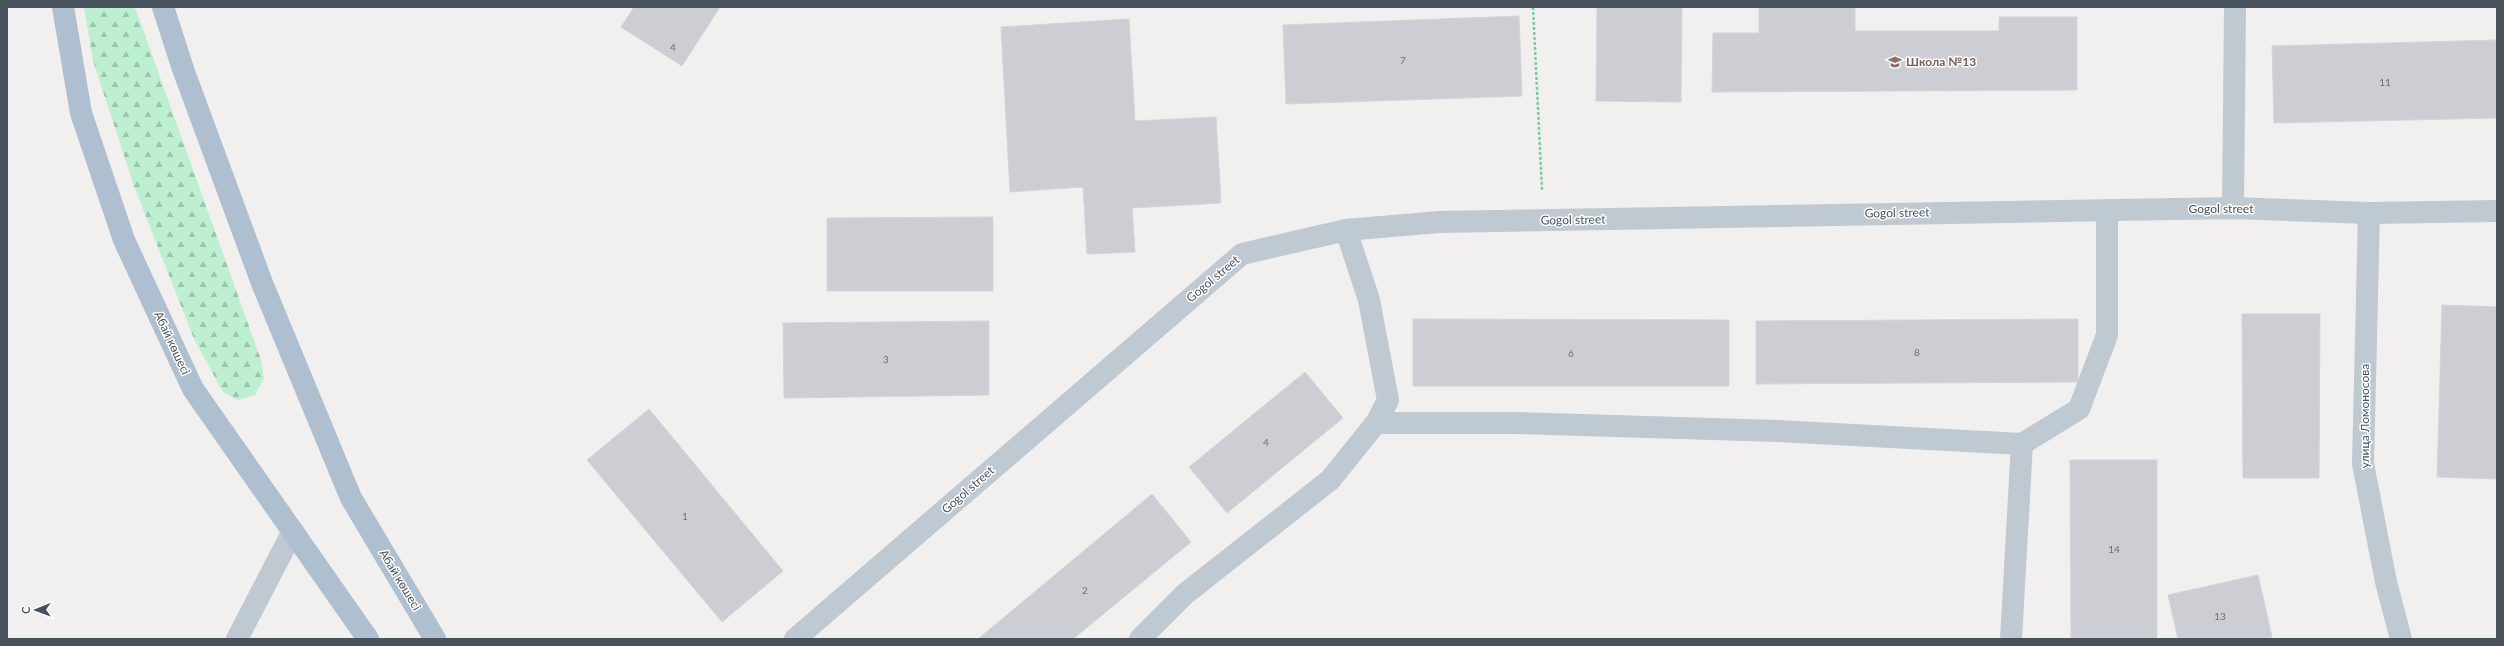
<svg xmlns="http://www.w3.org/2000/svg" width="2504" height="646" font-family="Lato,sans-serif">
<defs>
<pattern id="forest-firs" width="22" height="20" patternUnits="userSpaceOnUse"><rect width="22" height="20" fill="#bcf0d0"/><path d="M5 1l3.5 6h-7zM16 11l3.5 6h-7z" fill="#9bc5ac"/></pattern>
</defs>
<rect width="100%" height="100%" fill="#f2efef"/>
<path fill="url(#forest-firs)" d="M84,7H135L261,360L264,378L255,395L238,400L223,392L194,339L134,186L93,61Z"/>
<g fill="#ccced4" stroke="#d3d5db">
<path d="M634,7H720L682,66L621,27Z"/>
<path d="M1597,7H1682L1681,102L1596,101Z"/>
<path d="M1759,7H1855V31H1999V17H2077V90L1712,92L1713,33H1759Z"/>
<path d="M1519,16L1522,96L1286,104L1283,25Z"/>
<path d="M1129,19L1135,121L1216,117L1221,203L1132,208L1135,252L1087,254L1083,187L1010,192L1001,27Z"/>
<path d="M2497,40V118L2274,123L2272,46Z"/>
<path d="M993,217V291H827V218Z"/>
<path d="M2442,305L2497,307V479L2437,477Z"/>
<path d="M2242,314H2320L2319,478H2243Z"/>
<path d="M1413,319L1729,320V386H1413Z"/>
<path d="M2078,319V382L1756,384V321Z"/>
<path d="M989,321V395L784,398L783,323Z"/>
<path d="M1305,372L1343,418L1227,513L1189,467Z"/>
<path d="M649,409L783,571L722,622L587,460Z"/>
<path d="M2070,460H2157V639H2071Z"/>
<path d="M1152,494L1191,542L1073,639H978Z"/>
<path d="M2258,575L2272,637L2262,639H2178L2168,595Z"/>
</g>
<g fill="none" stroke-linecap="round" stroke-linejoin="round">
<path stroke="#74cfa2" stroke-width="2.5" stroke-dasharray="3 2" stroke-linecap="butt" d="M1533,7L1542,190"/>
<g stroke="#bfc9d1" stroke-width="22">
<path d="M2233,208L2235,7"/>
<path d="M2369,213L2363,464L2386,582L2401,639"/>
<path d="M1376,423H1515L1778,431L2022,444L2079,409L2107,335V210"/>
<path d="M237,639L293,531"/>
<path d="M795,639L1242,254L1346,230L1439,222L2233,208L2369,213L2497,211"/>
<path d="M1140,639L1185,594L1330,480L1376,423L1388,400L1369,300L1346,230"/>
<path d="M2011,639L2022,444"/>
</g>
<g stroke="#aebfcf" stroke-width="22">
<path d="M63,7L81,113L124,240L193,389L368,639"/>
<path d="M163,7L183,69L262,283L351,498L435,639"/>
</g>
</g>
<defs>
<g id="school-bare" transform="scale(1.08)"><path d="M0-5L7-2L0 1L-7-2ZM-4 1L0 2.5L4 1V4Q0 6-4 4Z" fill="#8d6e63" stroke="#fff" stroke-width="2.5" paint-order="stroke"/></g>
</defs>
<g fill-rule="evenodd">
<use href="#school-bare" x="1895" y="62"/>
</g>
<g text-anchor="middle" stroke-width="3" stroke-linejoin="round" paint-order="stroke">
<g font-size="10" fill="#68717b">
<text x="673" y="51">4</text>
<text x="1403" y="64">7</text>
<text x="2385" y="86">11</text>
<text x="1917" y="356">8</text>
<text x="1571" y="357">6</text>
<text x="886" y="363">3</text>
<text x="1266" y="446">4</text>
<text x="685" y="520">1</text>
<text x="2114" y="553">14</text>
<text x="1085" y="594">2</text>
<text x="2220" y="620">13</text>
</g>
<g font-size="12" font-weight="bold" fill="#785e54" stroke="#fff" text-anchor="start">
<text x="1906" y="66">Школа №13</text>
</g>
<g font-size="12" fill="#47525d" stroke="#fff">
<text x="2221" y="213">Gogol street</text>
<text transform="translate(1897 213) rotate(-1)" y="4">Gogol street</text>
<text transform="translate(1573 220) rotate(-1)" y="4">Gogol street</text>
<text transform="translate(1213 279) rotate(-40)" y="4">Gogol street</text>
<text transform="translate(172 343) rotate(65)" y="4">Абай көшесі</text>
<text transform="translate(2365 416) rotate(-90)" y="4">улица Ломоносова</text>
<text transform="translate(968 490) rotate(-41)" y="4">Gogol street</text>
<text transform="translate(400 580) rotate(59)" y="4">Абай көшесі</text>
</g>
</g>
<rect width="2504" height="646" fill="none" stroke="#47525d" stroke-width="16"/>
<g transform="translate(36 610) rotate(269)" stroke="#ffffff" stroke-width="3" paint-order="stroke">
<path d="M0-3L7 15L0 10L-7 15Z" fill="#47525d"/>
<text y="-6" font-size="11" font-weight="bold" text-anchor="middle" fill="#47525d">С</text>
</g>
</svg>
